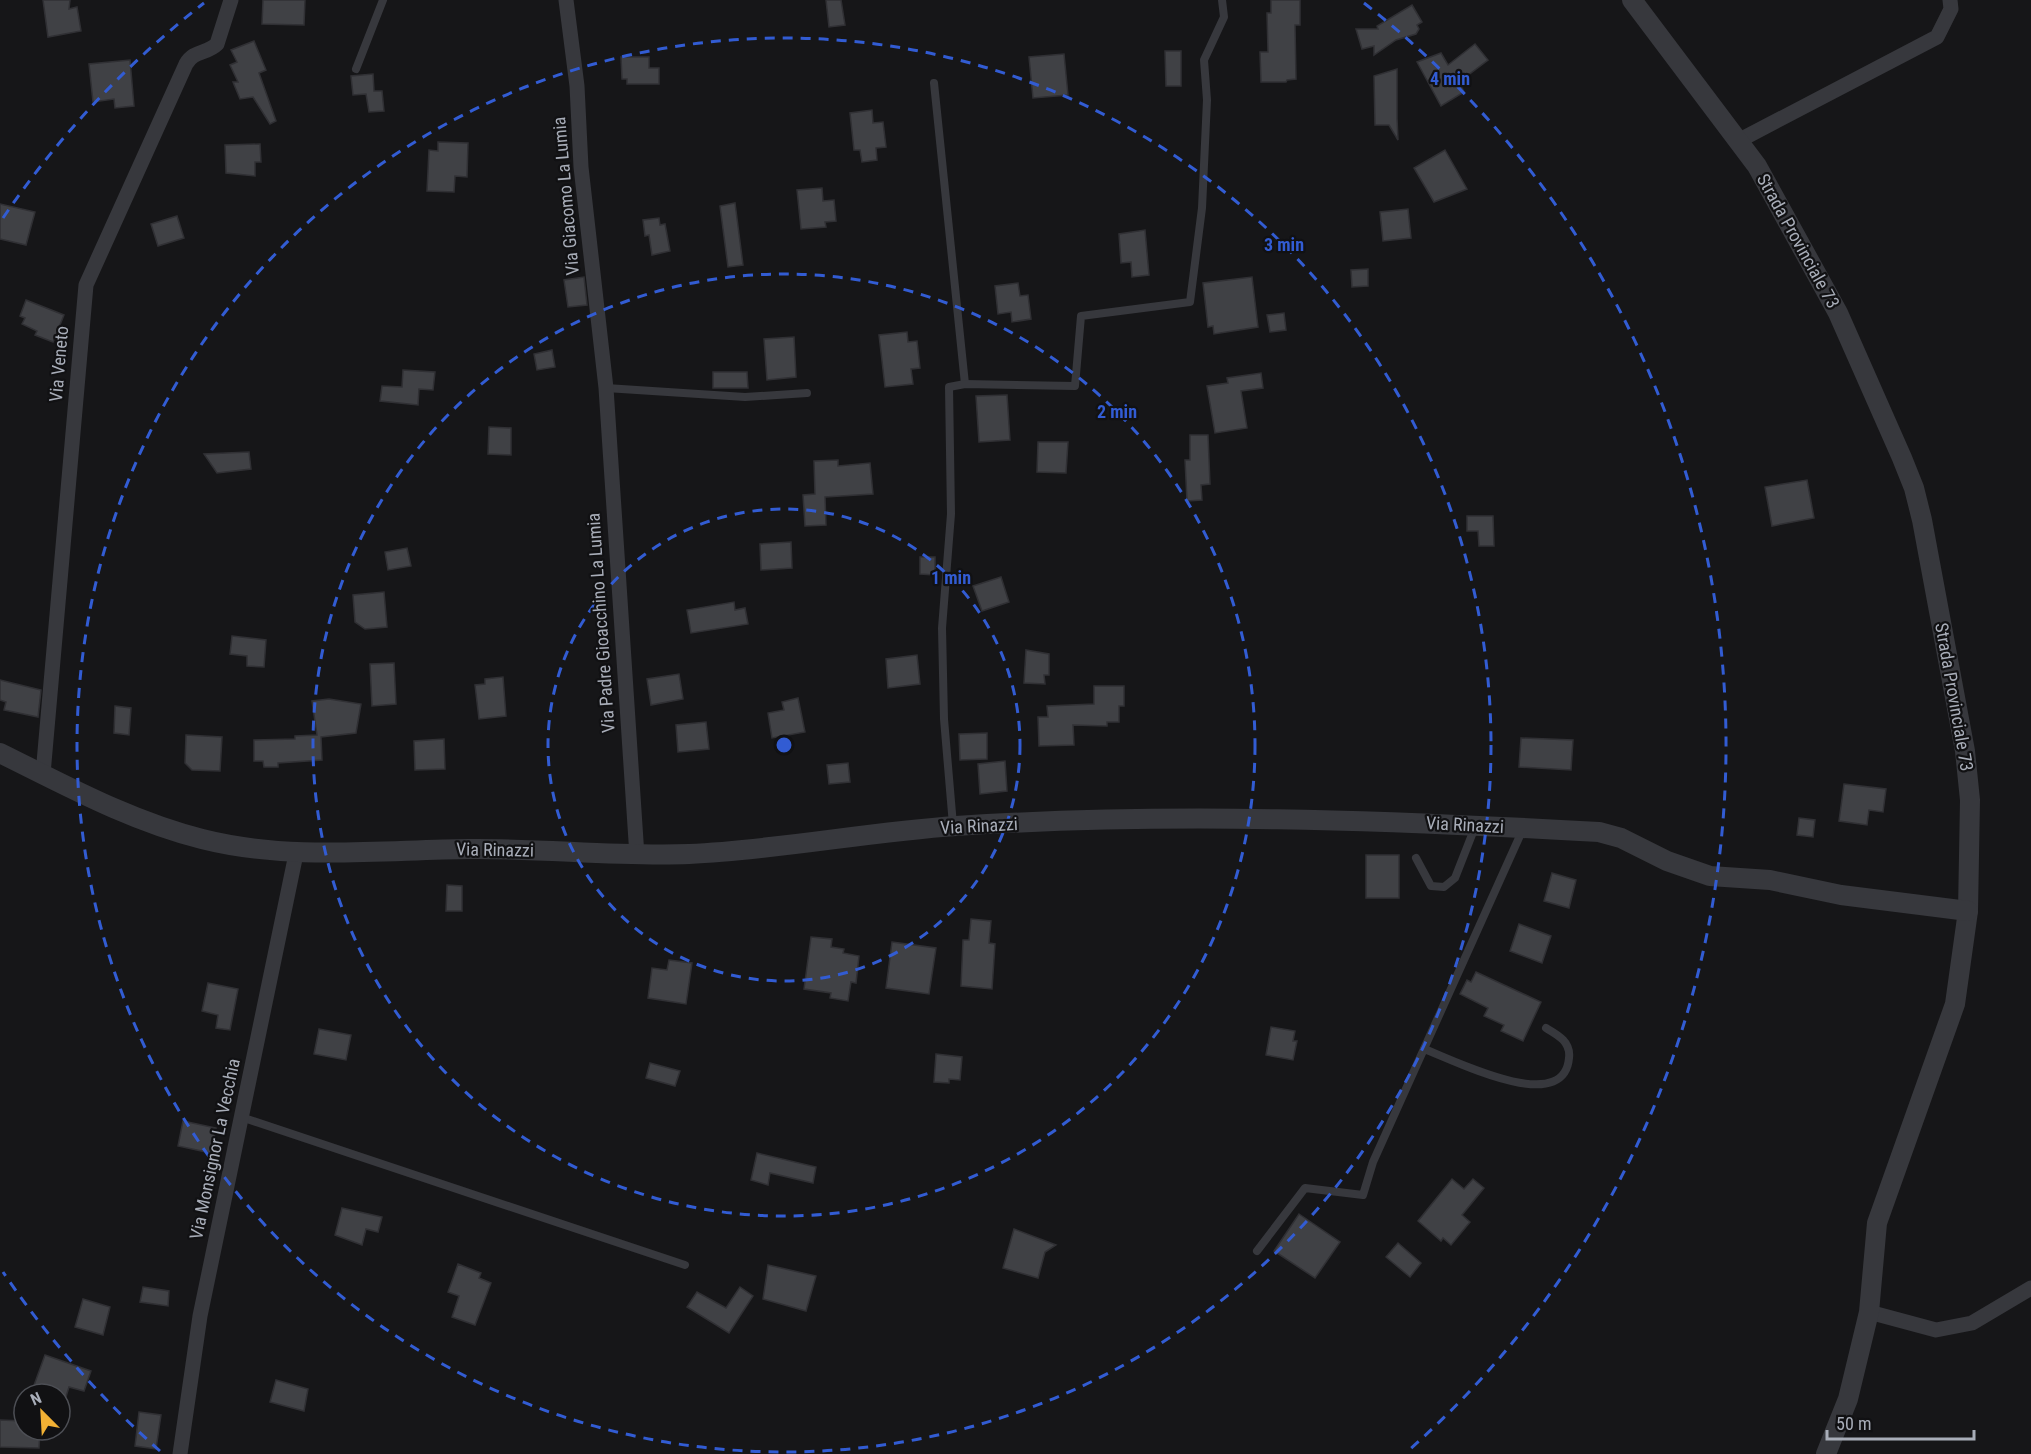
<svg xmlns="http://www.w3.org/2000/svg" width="2031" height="1454" font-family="'Roboto Condensed',sans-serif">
<rect width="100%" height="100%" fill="#161618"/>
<g fill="#404145" stroke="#303034" stroke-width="1.5">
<path d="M43,0H70L69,9L77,7L81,31L48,37Z"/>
<path d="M263,0H305L304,25L262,24Z"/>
<path d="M826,0H841L845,25L829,27Z"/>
<path d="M1271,0H1300V25H1295L1296,79L1287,80L1286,82H1261L1260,52H1268L1267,13H1271Z"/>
<path d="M1412,5L1422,22L1417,25L1419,29L1416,34L1396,40L1374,55V46L1362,49L1356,29H1378L1377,26Z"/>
<path d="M254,41L266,70L259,73L276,121L270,124L253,97L240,99L233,82H238L230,65L237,62L231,50Z"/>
<path d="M1475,44L1488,60L1459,82L1464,92L1441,106L1417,62L1441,53L1448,65Z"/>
<path d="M1165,51H1181V86H1166Z"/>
<path d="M1064,54L1068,95L1033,98L1029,57Z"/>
<path d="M621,57H649V68H659V84H627V79H622Z"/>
<path d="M130,60L134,106L115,108L114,99L93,102L89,64Z"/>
<path d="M1397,69V118L1398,140L1389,125H1375L1374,76Z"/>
<path d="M373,74L374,91H382L384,111L369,112L366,94L353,95L351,76Z"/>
<path d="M872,110L873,123L883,122L886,147L876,148L877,160L862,162L860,150H854L850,113Z"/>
<path d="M438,142L468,143L467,177L455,176L454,192L427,191L429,150L438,151Z"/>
<path d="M260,144L261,162H255V176L226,173L225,145Z"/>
<path d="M1445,150L1467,189L1434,202L1414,168Z"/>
<path d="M822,188L823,201L834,200L836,221L825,222L826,227L801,229L797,190Z"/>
<path d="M735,203L743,265L728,267L720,206Z"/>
<path d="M0,204L35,212L26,245L0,239Z"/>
<path d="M1408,209L1411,238L1383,241L1380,212Z"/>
<path d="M177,216L184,238L158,246L151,224Z"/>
<path d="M659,218L660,225L665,224L670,251L652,255L649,235L645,236L643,220Z"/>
<path d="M1145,230L1149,275L1132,277L1131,262L1121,263L1119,234Z"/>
<path d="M1368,269V286L1352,287L1351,270Z"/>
<path d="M584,277L587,305L568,307L564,280Z"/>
<path d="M1252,277L1258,327L1214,334L1213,326L1208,327L1203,283Z"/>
<path d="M1018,283L1020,296L1028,295L1031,319L1012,322L1011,312L998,314L995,286Z"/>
<path d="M26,300L64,315L53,342L35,335L37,331L22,324L25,318L20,316Z"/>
<path d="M1284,313L1286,330L1270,332L1267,315Z"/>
<path d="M907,332L908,342L917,341L920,368L911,369L913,384L885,387L879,335Z"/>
<path d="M794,337L796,377L767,380L764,339Z"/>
<path d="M552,350L555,367L537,370L534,354Z"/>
<path d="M403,370L435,372L433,390L419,389L418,405L380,401L382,386L402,387Z"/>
<path d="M713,372H747L748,388H713Z"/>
<path d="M1261,373L1263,388L1241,391L1247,428L1215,433L1207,386L1228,383L1227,378Z"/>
<path d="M1007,395L1010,440L979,442L976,396Z"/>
<path d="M489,427L511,428V455L488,454Z"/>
<path d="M1190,435H1208L1210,484L1201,485L1202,500L1187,501L1185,460H1190Z"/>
<path d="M1038,442H1068L1066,473L1037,472Z"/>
<path d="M249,452L251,469L217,473L204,454Z"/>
<path d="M838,460V466L870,463L873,494L825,497L826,525L805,526L803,495L815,494L814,461Z"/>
<path d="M1807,480L1814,518L1772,526L1765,487Z"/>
<path d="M1467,516H1493L1494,546H1479L1478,531H1467Z"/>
<path d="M791,542L792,568L761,570L760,544Z"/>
<path d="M407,548L411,566L388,570L385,552Z"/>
<path d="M920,557H935V575L920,574Z"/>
<path d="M1001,577L1009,602L982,611L973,586Z"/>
<path d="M384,592L387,627L365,629L355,622L353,595Z"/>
<path d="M734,602L735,610L745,608L748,624L691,633L687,610Z"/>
<path d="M232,636L266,640L264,667L247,666V656L230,654Z"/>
<path d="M1026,650L1049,654V675H1044L1045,684L1024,683Z"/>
<path d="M917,655L920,684L888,688L886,659Z"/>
<path d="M394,663L396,704L372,706L370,664Z"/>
<path d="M679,674L683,699L651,705L647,679Z"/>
<path d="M503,677L506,716L479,719L475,685L485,684V679Z"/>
<path d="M0,680L41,690L38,717L4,710L6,702L0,700Z"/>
<path d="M1094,686H1124V706H1119V722H1107V726L1073,725L1074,745L1039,746L1038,717H1048L1047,706L1094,704Z"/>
<path d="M798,698L805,732L772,738L768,713L784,710L782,702Z"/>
<path d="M329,699L361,704L356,733L321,737L322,760L278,763V767H264L263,761H254V740L295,739V736L317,735L312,701Z"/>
<path d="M115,706L131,708L129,735L114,733Z"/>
<path d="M706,722L709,749L678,752L676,725Z"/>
<path d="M987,733V759L960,760L959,734Z"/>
<path d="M186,735L222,737L220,771L192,770L185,763Z"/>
<path d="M1521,738L1573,740L1571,770L1519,767Z"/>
<path d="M444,739L445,769L415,770L414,741Z"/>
<path d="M1005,761L1007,791L980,794L978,764Z"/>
<path d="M848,763L850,782L829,784L827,765Z"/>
<path d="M1844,784L1886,789L1883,812L1869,810L1867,825L1839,821Z"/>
<path d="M1799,818L1815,820L1813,837L1797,835Z"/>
<rect x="1366" y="855" width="33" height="43"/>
<path d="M1552,873L1576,880L1569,908L1544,901Z"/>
<path d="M447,885L462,886V911H446Z"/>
<path d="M971,919L991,921L989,943L995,944L992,989L961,986L963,940H969Z"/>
<path d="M1519,924L1551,936L1542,963L1510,951Z"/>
<path d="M811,937L832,939L831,947L844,949L843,953L859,956L856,983L851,982L848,1001L830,998L831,993L804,989Z"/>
<path d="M892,942L936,948L929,994L886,988Z"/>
<path d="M669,960L692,963L686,1004L648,998L652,968L667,970Z"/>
<path d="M1476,972L1541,1002L1523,1041L1501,1031L1504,1025L1484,1016L1488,1008L1460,994L1467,980L1471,982Z"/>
<path d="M208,983L238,989L230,1030L216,1028L218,1015L202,1011Z"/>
<path d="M1271,1027L1295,1031L1293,1041H1297L1293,1060L1266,1055Z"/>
<path d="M319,1029L351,1035L346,1060L314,1054Z"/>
<path d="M936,1054L962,1057L960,1080L949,1079V1083L934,1082Z"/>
<path d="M650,1063L680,1071L675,1086L646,1078Z"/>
<path d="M183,1121L216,1128L211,1153L178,1146Z"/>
<path d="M757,1153L816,1167L813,1183L770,1173L768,1185L751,1180Z"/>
<path d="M1452,1179L1464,1189L1473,1179L1484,1188L1462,1215L1470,1222L1451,1245L1443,1238L1441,1241L1418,1221Z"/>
<path d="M342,1208L382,1217L378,1232L366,1229L362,1245L335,1235Z"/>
<path d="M1299,1214L1340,1242L1315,1278L1274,1251Z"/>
<path d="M1014,1229L1056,1245L1045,1252L1038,1278L1003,1268Z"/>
<path d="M1398,1243L1421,1263L1410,1277L1386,1257Z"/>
<path d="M458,1264L481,1273L479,1278L491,1283L475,1325L452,1317L459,1296L448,1292Z"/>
<path d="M768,1265L816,1276L806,1311L763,1299Z"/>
<path d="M143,1287L169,1291L168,1306L140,1302Z"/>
<path d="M740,1287L753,1296L729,1333L687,1307L697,1292L726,1308Z"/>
<path d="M83,1299L110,1307L103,1335L75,1327Z"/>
<path d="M45,1355L91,1371L84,1391L69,1387L65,1400L60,1398V1394H49L33,1388Z"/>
<path d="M276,1380L308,1389L304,1411L270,1402Z"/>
<path d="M139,1412L161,1415L156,1449L135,1446Z"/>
<path d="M0,1420L24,1421V1430H40L39,1448L0,1447Z"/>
</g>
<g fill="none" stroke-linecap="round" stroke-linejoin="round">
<g stroke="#37383d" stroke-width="8">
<path d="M356,69L383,0"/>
<path d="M934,83L965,384"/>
<path d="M606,388L745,397L807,393"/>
<path d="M953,825L944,719L942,628L951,514L949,387L965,384L1075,386L1081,316L1190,302L1202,208L1207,100L1204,60L1224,17L1222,0"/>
<path d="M1416,858L1431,886L1444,887L1455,878L1475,827"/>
<path d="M1424,1049C1454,1060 1564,1117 1569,1058C1571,1042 1558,1035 1546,1028"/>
<path d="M241,1117L685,1265"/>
<path d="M1257,1251L1305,1188L1363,1195L1373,1162L1523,829"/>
</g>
<g stroke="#37383d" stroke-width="15">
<path d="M566,0L577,86L581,167L606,388L637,856"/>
<path d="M1740,140L1937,37L1951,9L1950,0"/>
<path d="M43,774L86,285L186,64C194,50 207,54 217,44L231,0"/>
<path d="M1869,1312L1936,1330L1972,1323L2031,1288"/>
<path d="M180,1454L200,1316L296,854"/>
</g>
<g stroke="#37383d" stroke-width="20">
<path d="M1632,0L1757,166L1838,313L1902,458L1914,488L1922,520L1965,751L1970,800L1968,911L1955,1004L1877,1223L1869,1312L1848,1399L1826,1454"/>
<path d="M0,753C65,785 130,821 202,839C289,861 380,850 469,849C543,848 616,857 689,854C778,850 867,832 956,826C1171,812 1385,820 1599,832L1621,838L1667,861L1710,876L1770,880L1841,895L1968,911"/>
</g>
</g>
<g fill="none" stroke="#325cd3" stroke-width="3" stroke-dasharray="10 8">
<circle cx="784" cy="745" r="236"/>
<circle cx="784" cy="745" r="471"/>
<circle cx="784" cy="745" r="707"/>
<path d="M160 1451A942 942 0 0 1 3 1272M3 218A942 942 0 0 1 204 3M1364 3A942 942 0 0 1 1408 1451"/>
</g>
<g text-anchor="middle" stroke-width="4.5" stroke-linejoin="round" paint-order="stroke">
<g font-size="18" fill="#a8adb8" stroke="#111113">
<text transform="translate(566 196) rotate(-95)" y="6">Via Giacomo La Lumia</text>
<text transform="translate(1798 241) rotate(61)" y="6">Strada Provinciale 73</text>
<text transform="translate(59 364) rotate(-85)" y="6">Via Veneto</text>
<text transform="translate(601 623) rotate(-94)" y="6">Via Padre Gioacchino La Lumia</text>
<text transform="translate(1954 697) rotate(80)" y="6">Strada Provinciale 73</text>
<text transform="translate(1465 825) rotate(3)" y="6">Via Rinazzi</text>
<text transform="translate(979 826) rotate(-3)" y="6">Via Rinazzi</text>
<text transform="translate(495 850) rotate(1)" y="6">Via Rinazzi</text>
<text transform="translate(215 1149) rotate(-78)" y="6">Via Monsignor La Vecchia</text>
</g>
</g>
<circle cx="784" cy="745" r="9" fill="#325cd3" stroke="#111113" stroke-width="3"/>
<g font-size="18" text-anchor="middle" font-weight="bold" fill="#325cd3" stroke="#111113" stroke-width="4.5" stroke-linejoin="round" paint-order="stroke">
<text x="1450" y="85">4 min</text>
<text x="1284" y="251">3 min</text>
<text x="1117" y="418">2 min</text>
<text x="951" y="584">1 min</text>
</g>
<g transform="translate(42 1412) rotate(336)"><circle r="28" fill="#111113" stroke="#4d4f55" stroke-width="1.5"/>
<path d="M0-4.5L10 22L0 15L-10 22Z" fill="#f2b134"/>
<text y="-9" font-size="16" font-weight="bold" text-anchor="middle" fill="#a8adb8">N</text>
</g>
<path d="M1827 1430v9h147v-9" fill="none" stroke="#a8adb8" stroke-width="3"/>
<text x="1836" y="1430" font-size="18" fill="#a8adb8" stroke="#111113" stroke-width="4.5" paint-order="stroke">50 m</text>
</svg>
